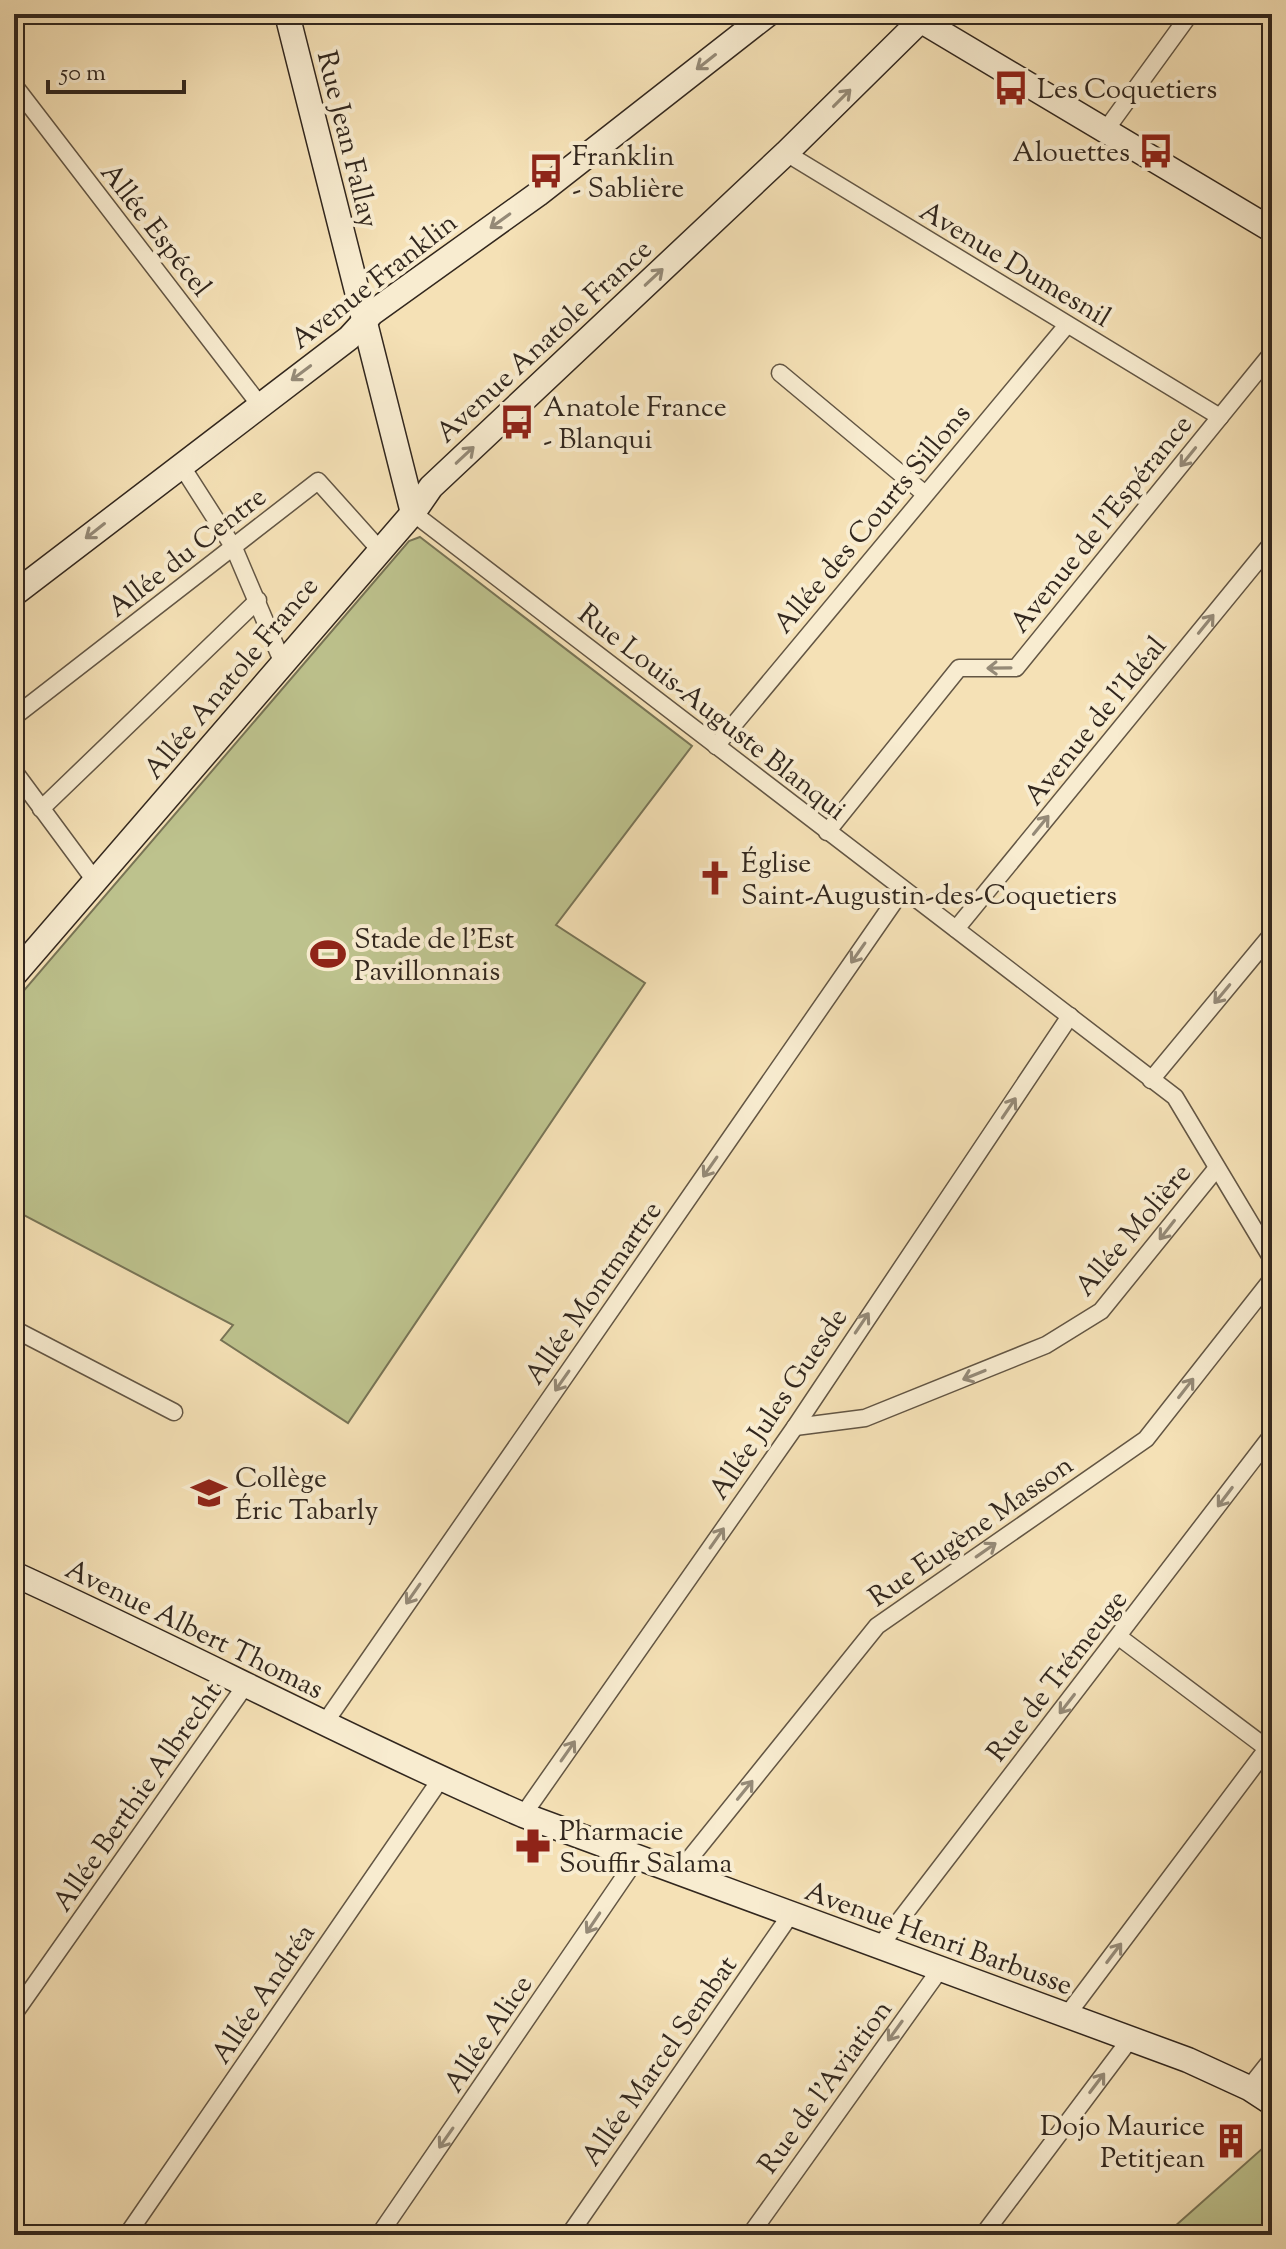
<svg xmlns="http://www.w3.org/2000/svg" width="1286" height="2249" font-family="'Sorts Mill Goudy',serif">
<rect width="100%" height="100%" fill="#f5e1b6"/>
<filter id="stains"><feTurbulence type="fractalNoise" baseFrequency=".0025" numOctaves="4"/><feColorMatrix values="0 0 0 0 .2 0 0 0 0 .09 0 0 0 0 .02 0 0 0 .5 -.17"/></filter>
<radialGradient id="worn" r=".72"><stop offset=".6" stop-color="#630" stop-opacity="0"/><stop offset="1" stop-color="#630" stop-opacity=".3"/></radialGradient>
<g fill="#bdc28d" stroke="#787456" stroke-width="2">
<path d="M420,537L692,746L556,925L645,983L348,1423L221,1340L233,1325L14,1210V1002L409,541Z"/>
<path d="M1272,2140V2235H1165Z"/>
</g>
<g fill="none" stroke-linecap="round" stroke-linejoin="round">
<g stroke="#635644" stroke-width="19">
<g id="street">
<path d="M14,85L259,404"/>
<path d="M1105,131L1190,14"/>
<path d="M786,153L1220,417"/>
<path d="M780,373L925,494"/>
<path d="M181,465L234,548L282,661"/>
<path d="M413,513L1175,1097L1272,1259"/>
<path d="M14,717L318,481L379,549"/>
<path d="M716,746L1067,325"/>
<path d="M14,771L96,882"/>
<path d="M41,809L258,600"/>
<path d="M827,832L959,668H1016L1272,353"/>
<path d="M956,929L1272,543"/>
<path d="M1151,1080L1272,934"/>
<path d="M14,1329L174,1412"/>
<path d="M795,1427L865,1418L1046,1345L1101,1311L1216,1169"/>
<path d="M1119,1637L1272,1752"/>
<path d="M324,1724L903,889"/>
<path d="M523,1815L795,1427L1070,1016"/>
<path d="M678,1873L877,1626L1146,1439L1272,1279"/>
<path d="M880,1946L1272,1435"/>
<path d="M14,2014L245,1686"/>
<path d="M1067,2015L1272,1742"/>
<path d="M1249,2088L1272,2059"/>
<path d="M127,2235L440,1780"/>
<path d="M379,2235L637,1858"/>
<path d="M569,2235L791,1914"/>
<path d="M750,2235L941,1968"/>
<path d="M983,2235L1131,2038"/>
</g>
</g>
<g stroke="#32271e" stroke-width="27">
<g id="secondary">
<path d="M287,14L413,513"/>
<path d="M920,20L1272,230"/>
<path d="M14,594L349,338L372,313L538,194L768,14"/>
<path d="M14,975L413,513L431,487L786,153L927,14"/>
<path d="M14,1574C185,1652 351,1740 523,1815L1188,2060L1249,2088L1272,2103"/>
</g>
</g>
<use href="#street" stroke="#f8ecd0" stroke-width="16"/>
<use href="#secondary" stroke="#f8ecd0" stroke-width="24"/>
</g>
<defs><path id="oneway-shaft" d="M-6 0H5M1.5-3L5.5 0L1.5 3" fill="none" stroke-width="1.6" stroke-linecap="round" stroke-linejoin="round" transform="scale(2)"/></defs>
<g stroke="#958a77">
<use href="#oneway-shaft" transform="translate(706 62) rotate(142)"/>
<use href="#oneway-shaft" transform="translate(842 98) rotate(-45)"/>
<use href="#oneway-shaft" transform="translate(500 221) rotate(144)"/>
<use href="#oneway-shaft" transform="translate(654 277) rotate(-43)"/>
<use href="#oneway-shaft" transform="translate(301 373) rotate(143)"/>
<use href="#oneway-shaft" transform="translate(465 455) rotate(-43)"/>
<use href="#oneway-shaft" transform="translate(1188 457) rotate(129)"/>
<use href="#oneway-shaft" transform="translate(95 531) rotate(142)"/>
<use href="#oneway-shaft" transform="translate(1206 624) rotate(-51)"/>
<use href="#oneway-shaft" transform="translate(999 668) rotate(179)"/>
<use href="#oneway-shaft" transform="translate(1041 825) rotate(-51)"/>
<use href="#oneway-shaft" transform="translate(858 953) rotate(125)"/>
<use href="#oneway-shaft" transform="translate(1222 994) rotate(130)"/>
<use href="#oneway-shaft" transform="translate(1009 1108) rotate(-56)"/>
<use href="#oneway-shaft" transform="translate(710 1167) rotate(125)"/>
<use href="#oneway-shaft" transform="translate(1167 1230) rotate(128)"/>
<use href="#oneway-shaft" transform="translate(862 1323) rotate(-56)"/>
<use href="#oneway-shaft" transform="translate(974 1375) rotate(158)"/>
<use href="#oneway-shaft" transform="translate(562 1381) rotate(125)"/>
<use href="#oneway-shaft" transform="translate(1186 1388) rotate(-52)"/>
<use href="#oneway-shaft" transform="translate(1225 1497) rotate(127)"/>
<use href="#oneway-shaft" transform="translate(717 1538) rotate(-55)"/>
<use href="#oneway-shaft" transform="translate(986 1550) rotate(-35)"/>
<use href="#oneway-shaft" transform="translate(413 1594) rotate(125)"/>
<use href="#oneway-shaft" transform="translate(1067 1704) rotate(128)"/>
<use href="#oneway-shaft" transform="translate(568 1751) rotate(-55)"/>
<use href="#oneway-shaft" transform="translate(745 1790) rotate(-51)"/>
<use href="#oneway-shaft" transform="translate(593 1923) rotate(124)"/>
<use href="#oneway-shaft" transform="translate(1114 1953) rotate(-53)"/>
<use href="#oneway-shaft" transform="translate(895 2031) rotate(126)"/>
<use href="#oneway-shaft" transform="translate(1097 2083) rotate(-53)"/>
<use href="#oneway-shaft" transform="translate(446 2138) rotate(125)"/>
</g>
<defs>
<g id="bus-bare" transform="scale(2.76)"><path d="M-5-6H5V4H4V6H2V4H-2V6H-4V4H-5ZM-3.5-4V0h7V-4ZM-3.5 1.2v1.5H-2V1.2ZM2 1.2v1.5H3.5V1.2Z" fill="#8f2418" stroke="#f8ecd0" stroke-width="2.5" paint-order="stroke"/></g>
<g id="church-bare" transform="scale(2.76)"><path d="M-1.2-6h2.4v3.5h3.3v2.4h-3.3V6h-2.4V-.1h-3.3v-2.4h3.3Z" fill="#8f2418" stroke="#f8ecd0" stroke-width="2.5" paint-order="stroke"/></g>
<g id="stadium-bare" transform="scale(2.76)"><path d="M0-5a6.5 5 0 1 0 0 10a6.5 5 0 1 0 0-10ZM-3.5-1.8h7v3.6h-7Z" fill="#8f2418" stroke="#f8ecd0" stroke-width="2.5" paint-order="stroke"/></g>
<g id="school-bare" transform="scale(2.76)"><path d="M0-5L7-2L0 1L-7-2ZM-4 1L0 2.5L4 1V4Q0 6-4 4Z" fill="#8f2418" stroke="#f8ecd0" stroke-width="2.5" paint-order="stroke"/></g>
<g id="pharmacy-bare" transform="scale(2.76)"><path d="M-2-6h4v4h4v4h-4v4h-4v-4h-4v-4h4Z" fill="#8f2418" stroke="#f8ecd0" stroke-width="2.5" paint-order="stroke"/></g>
<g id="building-bare" transform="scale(2.76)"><path d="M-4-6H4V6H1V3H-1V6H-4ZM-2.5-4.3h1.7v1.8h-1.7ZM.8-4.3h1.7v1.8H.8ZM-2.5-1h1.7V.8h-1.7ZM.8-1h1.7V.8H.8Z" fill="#8f2418" stroke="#f8ecd0" stroke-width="2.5" paint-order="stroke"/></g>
</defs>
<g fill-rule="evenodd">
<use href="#bus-bare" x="1011" y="88"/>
<use href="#bus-bare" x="1156" y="151"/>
<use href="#bus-bare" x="546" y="171"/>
<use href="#bus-bare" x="517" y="422"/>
<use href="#church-bare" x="715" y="878"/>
<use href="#stadium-bare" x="328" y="954"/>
<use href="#school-bare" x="209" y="1493"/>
<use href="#pharmacy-bare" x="533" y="1846"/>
<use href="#building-bare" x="1231" y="2141"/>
</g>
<g text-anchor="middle" stroke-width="8" stroke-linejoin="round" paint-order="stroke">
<g font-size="28" fill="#32271e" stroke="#f8ecd0" text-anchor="start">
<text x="1037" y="98">Les Coquetiers</text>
<text x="1130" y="161" text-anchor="end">Alouettes</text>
<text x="572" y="165">Franklin<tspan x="572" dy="32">- Sablière</tspan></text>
<text x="543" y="416">Anatole France<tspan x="543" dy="32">- Blanqui</tspan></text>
<text x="741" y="872">Église<tspan x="741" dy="32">Saint-Augustin-des-Coquetiers</tspan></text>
<text x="354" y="948">Stade de l'Est<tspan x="354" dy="32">Pavillonnais</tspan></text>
<text x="235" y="1487">Collège<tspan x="235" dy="32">Éric Tabarly</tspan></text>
<text x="559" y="1840">Pharmacie<tspan x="559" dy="32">Souffir Salama</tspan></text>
<text x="1205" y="2135" text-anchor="end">Dojo Maurice<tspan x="1205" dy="32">Petitjean</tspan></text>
</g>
<g font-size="28" fill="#32271e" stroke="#f8ecd0">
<text transform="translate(349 139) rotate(76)" y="10">Rue Jean Fallay</text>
<text transform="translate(157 229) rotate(52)" y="10">Allée Espécel</text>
<text transform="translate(1016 263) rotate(31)" y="10">Avenue Dumesnil</text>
<text transform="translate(373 280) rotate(-38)" y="10">Avenue Franklin</text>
<text transform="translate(543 340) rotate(-43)" y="10">Avenue Anatole France</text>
<text transform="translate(871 518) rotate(-50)" y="10">Allée des Courts Sillons</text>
<text transform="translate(1100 523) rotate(-51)" y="10">Avenue de l'Espérance</text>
<text transform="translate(186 551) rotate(-38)" y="10">Allée du Centre</text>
<text transform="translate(230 677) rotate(-50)" y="10">Allée Anatole France</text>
<text transform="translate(713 711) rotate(38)" y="10">Rue Louis-Auguste Blanqui</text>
<text transform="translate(1094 720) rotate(-51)" y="10">Avenue de l'Idéal</text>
<text transform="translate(1132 1229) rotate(-50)" y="10">Allée Molière</text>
<text transform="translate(592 1292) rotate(-55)" y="10">Allée Montmartre</text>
<text transform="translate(777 1403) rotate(-56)" y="10">Allée Jules Guesde</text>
<text transform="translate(970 1530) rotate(-35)" y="10">Rue Eugène Masson</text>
<text transform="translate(195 1628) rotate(26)" y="10">Avenue Albert Thomas</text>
<text transform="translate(1056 1675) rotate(-52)" y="10">Rue de Trémeuge</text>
<text transform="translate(136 1796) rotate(-55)" y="10">Allée Berthie Albrecht</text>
<text transform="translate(939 1937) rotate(20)" y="10">Avenue Henri Barbusse</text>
<text transform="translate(262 1993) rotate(-56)" y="10">Allée Andréa</text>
<text transform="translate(487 2033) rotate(-56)" y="10">Allée Alice</text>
<text transform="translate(658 2060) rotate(-55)" y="10">Allée Marcel Sembat</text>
<text transform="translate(824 2086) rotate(-54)" y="10">Rue de l'Aviation</text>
</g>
</g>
<rect width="1286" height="2249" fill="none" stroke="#f5e1b6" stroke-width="48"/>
<rect x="16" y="16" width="1254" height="2217" fill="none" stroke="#32271e" stroke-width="4"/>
<rect x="24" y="24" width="1238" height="2201" fill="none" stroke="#32271e" stroke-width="2"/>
<path d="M48 80v12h136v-12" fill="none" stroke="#32271e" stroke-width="4"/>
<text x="60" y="80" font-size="24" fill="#32271e" stroke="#f8ecd0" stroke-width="6" paint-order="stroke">50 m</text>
<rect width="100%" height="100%" filter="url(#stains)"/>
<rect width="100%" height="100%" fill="url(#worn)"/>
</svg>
